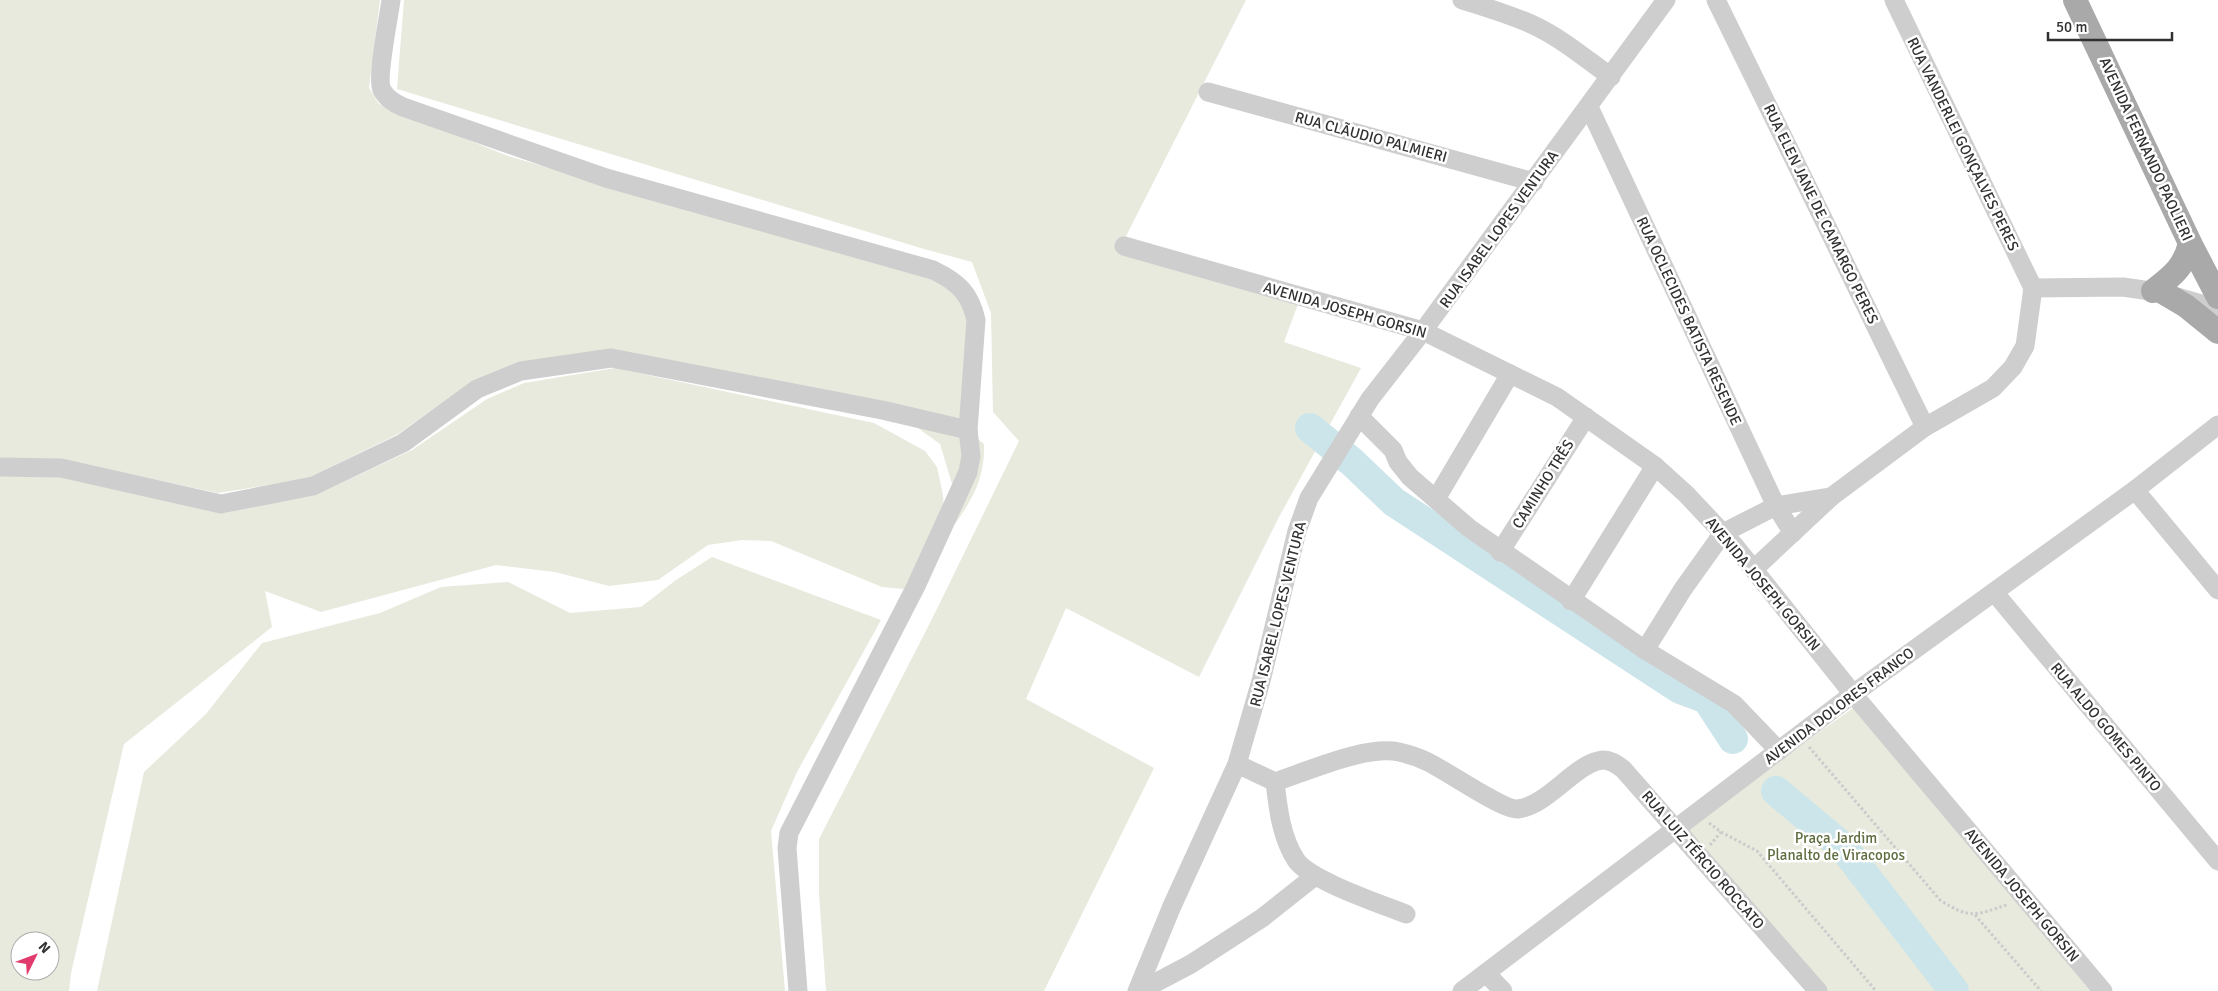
<svg xmlns="http://www.w3.org/2000/svg" width="2218" height="991" font-family="Signika,sans-serif">
<rect width="100%" height="100%" fill="#fff"/>
<g fill="#e7eadd" fill-rule="evenodd">
<path d="M0,0H380L369,88L379,104L508,156L923,275L943,283L954,292L967,309L978,422L616,351L466,386L398,434L306,479L218,493L59,459L0,458Z"/>
<path d="M404,0H1246L1121,246L1298,304L1284,342L1361,368L1279,517L1199,677L1066,608L1026,699L1154,768L1044,991H826L819,894V839L932,619L1019,441L993,412L991,313L972,262L924,249L397,89Z"/>
<path d="M615,368L874,423L925,451L937,467L943,495L946,538L915,584L903,589L882,587L771,541L742,540L708,545L658,580L609,586L555,572L496,565L321,612L265,591L272,627L124,744L71,973L69,991H0V474L61,475L224,513L320,493L412,450L487,399L524,383ZM20,941H50V971H20Z"/>
<path d="M907,420L969,432L984,444C985,477 974,497 955,524L953,487L940,444Z"/>
<path d="M712,557L881,620L797,772L771,831L785,991H97L144,772L206,714L262,643L380,613L441,587L508,582L570,613L641,607L676,580Z"/>
<path d="M1853,708L2094,991H1826L1683,830Z"/>
</g>
<g fill="none" stroke-linecap="round" stroke-linejoin="round">
<g stroke="#cbe5ea" stroke-width="30">
<path d="M1310,428L1352,462L1394,502L1680,689L1707,699L1733,739"/>
<path d="M1776,791L1843,847L1954,991"/>
</g>
<g stroke="#cbcbcb" stroke-width="3" stroke-dasharray="2.5 2.5" stroke-linecap="butt">
<path d="M1809,747L1940,900C1971,920 1976,915 2009,904"/>
<path d="M1709,823L1721,832L1757,851L1876,991"/>
<path d="M1710,845L1721,832"/>
<path d="M1975,915L2041,991"/>
</g>
<g stroke="#cecece" stroke-width="19">
<path d="M391,0C389,16 376,79 382,90C387,99 394,103 403,107L606,178L933,270C958,282 970,293 976,320L968,430L971,456L968,472L916,586L789,833L787,848L798,991"/>
<path d="M1462,0C1485,7 1508,14 1531,24C1560,37 1585,58 1611,77"/>
<path d="M1716,0L1925,427"/>
<path d="M1894,0L2033,288"/>
<path d="M1208,92L1534,182"/>
<path d="M1589,107L1776,506L1793,533"/>
<path d="M1124,246L1423,331L1557,397L1655,466L1686,494L1734,545L1853,694L2103,991"/>
<path d="M2033,288L2123,287L2164,293L2218,309"/>
<path d="M1359,416L1393,450L1398,462L1410,477L1469,528L1645,650L1734,704L1779,751"/>
<path d="M0,467L61,468L221,504L313,486L403,443L477,389L521,371L611,358L882,410L968,430"/>
<path d="M2135,490L2218,590"/>
<path d="M1436,499L1510,374"/>
<path d="M1500,552L1586,417"/>
<path d="M1754,569L1831,497L1925,427L1993,388L2013,367L2025,346L2033,288"/>
<path d="M1994,592L2218,861"/>
<path d="M1571,601L1655,466"/>
<path d="M1645,650L1683,589L1723,533L1776,506L1831,497"/>
<path d="M1237,764L1275,782C1308,771 1366,745 1399,752C1408,754 1420,758 1428,762C1445,770 1504,811 1518,809C1549,805 1576,762 1603,760C1611,760 1616,764 1623,769L1818,991"/>
<path d="M1275,782C1278,808 1281,837 1296,860C1309,880 1381,904 1406,914"/>
<path d="M1486,973L1503,991"/>
<path d="M1137,991L1172,906L1237,764L1261,681L1297,531L1309,498L1370,399L1423,331L1666,0"/>
<path d="M1140,991L1191,964L1262,918L1315,876"/>
<path d="M1462,991L1853,694L2135,490L2218,425"/>
</g>
<g stroke="#a9a9a9" stroke-width="24">
<path d="M2075,0L2190,243L2218,297"/>
<path d="M2153,291C2172,276 2184,268 2190,243"/>
<path d="M2164,293L2186,306L2218,332"/>
</g>
</g>
<g text-anchor="middle" stroke-width="5" stroke-linejoin="round" paint-order="stroke">
<g font-size="15" fill="#313131" stroke="#fff">
<text transform="translate(1371 137) rotate(15)" y="5">RUA CLÃUDIO PALMIERI</text>
<text transform="translate(1963 144) rotate(64)" y="5">RUA VANDERLEI GONÇALVES PERES</text>
<text transform="translate(2146 149) rotate(65)" y="5">AVENIDA FERNANDO PAOLIERI</text>
<text transform="translate(1821 214) rotate(64)" y="5">RUA ELEN JANE DE CAMARGO PERES</text>
<text transform="translate(1499 229) rotate(-54)" y="5">RUA ISABEL LOPES VENTURA</text>
<text transform="translate(1345 310) rotate(16)" y="5">AVENIDA JOSEPH GORSIN</text>
<text transform="translate(1689 321) rotate(65)" y="5">RUA OCLECIDES BATISTA RESENDE</text>
<text transform="translate(1543 484) rotate(-58)" y="5">CAMINHO TRÊS</text>
<text transform="translate(1763 584) rotate(50)" y="5">AVENIDA JOSEPH GORSIN</text>
<text transform="translate(1278 614) rotate(-76)" y="5">RUA ISABEL LOPES VENTURA</text>
<text transform="translate(1839 706) rotate(-37)" y="5">AVENIDA DOLORES FRANCO</text>
<text transform="translate(2106 727) rotate(50)" y="5">RUA ALDO GOMES PINTO</text>
<text transform="translate(1703 860) rotate(49)" y="5">RUA LUIZ TÉRCIO ROCCATO</text>
<text transform="translate(2022 895) rotate(50)" y="5">AVENIDA JOSEPH GORSIN</text>
</g>
<g font-size="15" fill="#5f6d3f" stroke="#fff">
<text x="1836" y="843">Praça Jardim<tspan x="1836" dy="17">Planalto de Viracopos</tspan></text>
</g>
</g>
<g transform="translate(35 956) rotate(48)"><circle r="24" fill="#ffffff" stroke="#adadad"/>
<path d="M0-4L9 19L0 12L-9 19Z" fill="#e13b6d"/>
<text y="-8" font-size="14" font-weight="bold" text-anchor="middle" fill="#313131">N</text>
</g>
<path d="M2048 32v8h124v-8" fill="none" stroke="#313131" stroke-width="2.5"/>
<text x="2056" y="32" font-size="15" fill="#313131" stroke="#ffffff" stroke-width="4" paint-order="stroke">50 m</text>
</svg>
